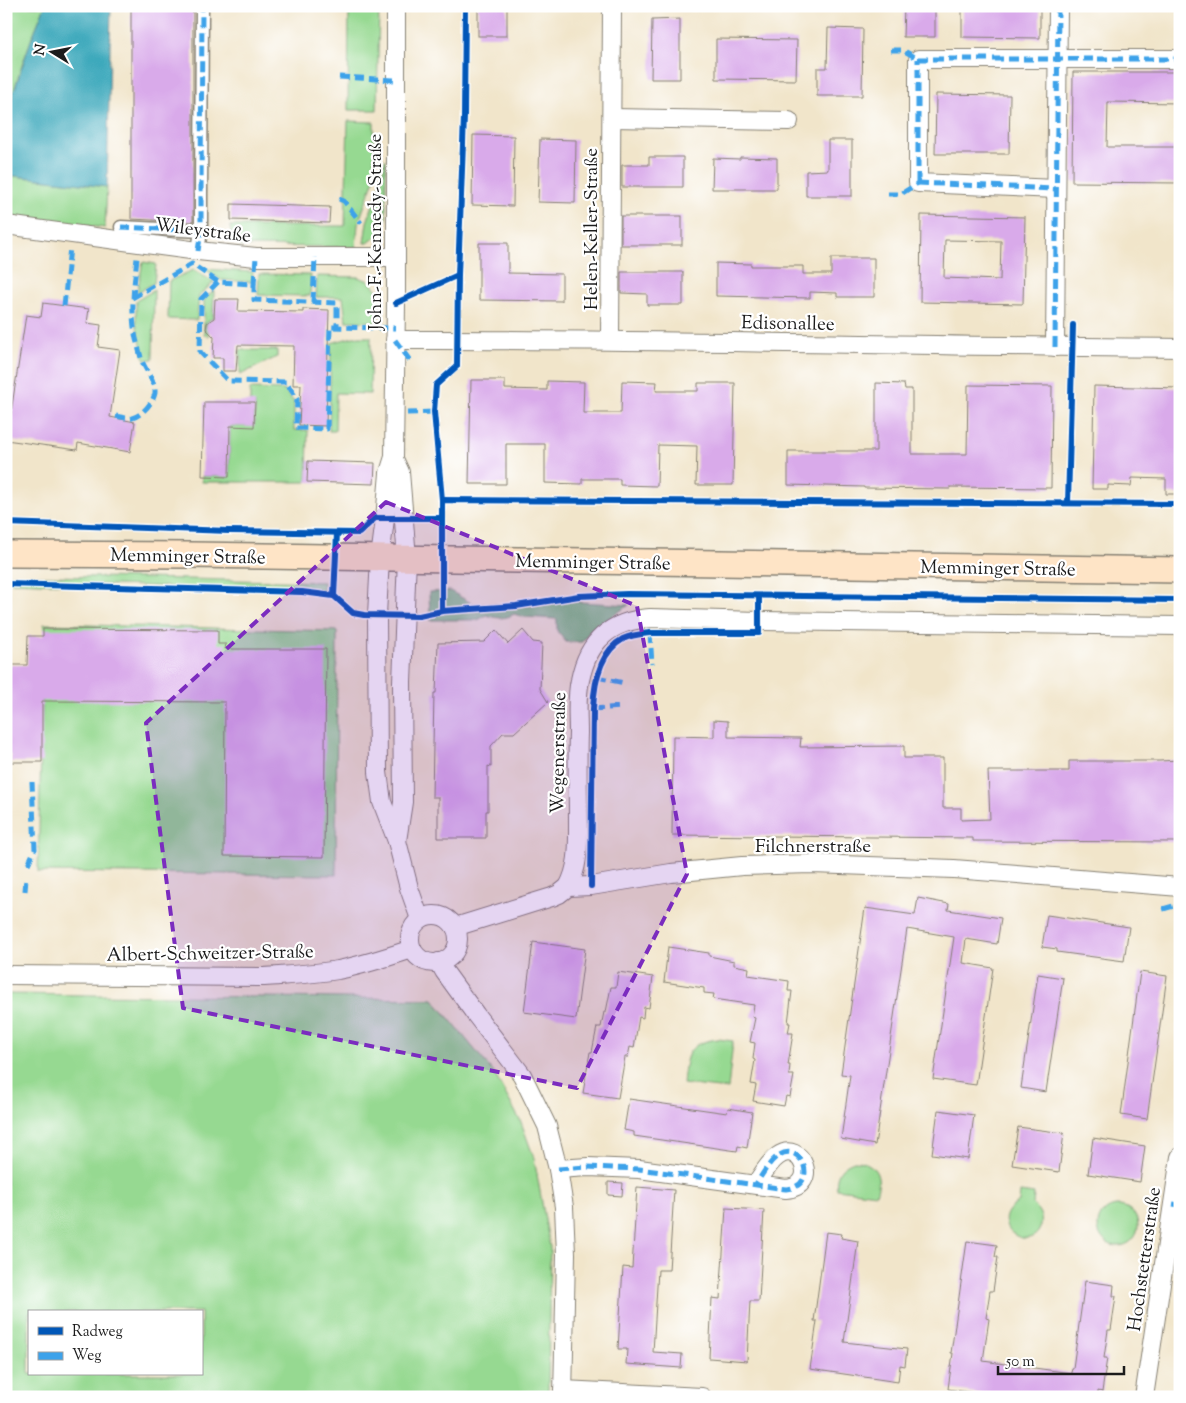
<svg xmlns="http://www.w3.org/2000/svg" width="1186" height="1403" font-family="'Sorts Mill Goudy',serif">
<rect width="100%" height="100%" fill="#fff"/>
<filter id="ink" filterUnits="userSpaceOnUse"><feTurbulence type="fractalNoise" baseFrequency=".02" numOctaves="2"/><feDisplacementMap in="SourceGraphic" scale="10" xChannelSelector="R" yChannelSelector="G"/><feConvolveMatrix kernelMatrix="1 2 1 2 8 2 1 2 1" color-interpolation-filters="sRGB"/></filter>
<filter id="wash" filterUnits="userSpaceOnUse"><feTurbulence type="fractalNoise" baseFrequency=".0096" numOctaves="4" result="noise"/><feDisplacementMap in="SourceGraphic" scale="20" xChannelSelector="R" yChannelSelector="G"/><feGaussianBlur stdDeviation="1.12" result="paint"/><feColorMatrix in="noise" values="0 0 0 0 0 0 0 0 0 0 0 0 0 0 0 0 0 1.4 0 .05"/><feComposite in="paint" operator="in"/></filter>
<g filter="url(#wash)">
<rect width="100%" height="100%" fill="#f1e5ca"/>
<g fill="#96d991" stroke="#597a56" fill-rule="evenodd">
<path d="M6,6H45C29,43 16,80 6,119Z"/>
<path d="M349,6H379L377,110H348Z"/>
<path d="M348,121L374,122V179L358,224L356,247L239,246L231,234L230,226H345Z"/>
<path d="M384,160H386V220L381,233L368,243H364L367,222L382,179Z"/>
<path d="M6,175L107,187L105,228L6,216Z"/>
<path d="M143,262L156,264L154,283L137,293Z"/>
<path d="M205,269L253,272L252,282L221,280Z"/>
<path d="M193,270L214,282L199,296L197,320L168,319L169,281Z"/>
<path d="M259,274L311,275L310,296L258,295Z"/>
<path d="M317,276L358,277L369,281L377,290L380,304L377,322L346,321L343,297H316Z"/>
<path d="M154,290L153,359L145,360L136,323V301Z"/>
<path d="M214,290L213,318C202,324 207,328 209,336L204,335V300Z"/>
<path d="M353,337H371L370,394L336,393L335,431H329L331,343Z"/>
<path d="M240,350H277V357L240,375Z"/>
<path d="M250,389L284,390L294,402V430H308L307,482H202V476L229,477L230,426H254L255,403L250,402Z"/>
<path d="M6,575L323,582V591L6,582Z"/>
<path d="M44,624L337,631L336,875L38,872Z"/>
<path d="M6,994L433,999L494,1073L521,1122L534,1158L550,1247L548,1397H6ZM29,1312H201V1374H29Z"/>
<path d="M718,1039L733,1041L728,1089L683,1084C686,1055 686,1043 718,1039Z"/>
<path d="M854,1161C874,1161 883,1175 876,1194L837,1189C835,1175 840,1166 854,1161Z"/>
<path d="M1020,1192L1034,1194L1033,1205C1039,1210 1043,1217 1041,1225C1033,1257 981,1224 1019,1202Z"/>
<circle cx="1118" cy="1226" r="20"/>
</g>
<path fill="#78b97b" stroke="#4a6a4c" d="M450,591L473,604H505L532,606L565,601L629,605L590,631L582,642H566L557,631V619L524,617L514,614C506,619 496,619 487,615L478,620H430L429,592Z"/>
<path fill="#3da9bc" stroke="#2c626c" d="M45,6H111L107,187L6,175V119L13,94L31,40Z"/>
<g id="blocks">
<g fill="#d9aaea" fill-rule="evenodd">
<path d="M131,6H193V222L131,219Z"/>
<rect x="478" y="6" width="29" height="30"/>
<path d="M904,6H935V37H903Z"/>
<path d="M962,6H1040V38L962,37Z"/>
<path d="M680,19V79H651L652,20Z"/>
<path d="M828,28L863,29L862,96H817V68H827Z"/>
<path d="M716,39L797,40L796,80L716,79Z"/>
<path d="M1073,72H1180V103L1108,102L1107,147H1180V183L1072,182Z"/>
<path d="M936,94L1010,95L1009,154H935Z"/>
<path d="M473,135L514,136L513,206L472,205Z"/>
<path d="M540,139L576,140L575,203L538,202Z"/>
<path d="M828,140H852V196H806V171L828,170Z"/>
<path d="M649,157H683V187H622V165H649Z"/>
<path d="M740,157L777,158V189H712L713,158L740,159Z"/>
<path d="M231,204L330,207L329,223L231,220Z"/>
<path d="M921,215L1025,217L1023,304L920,302ZM945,240L1001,241L1000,280L944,278Z"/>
<rect x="621" y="216" width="61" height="29"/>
<path d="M479,243H508V273L562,274V301L479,300Z"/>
<path d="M831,258H874V297H837V293L810,292V298L716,296V263L751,264V266H803V274H831Z"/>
<path d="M621,272H683V305H647V294L621,293Z"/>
<path d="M215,299H239L238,311L303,312V309L329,310L326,426L299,425L301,385H293L294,346L238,345L236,371H223V358H213L214,337L206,329L207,323L214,318Z"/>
<path d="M43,303L89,309L87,323L101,325L98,347L120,350L110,417L135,422L130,452L78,443L77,450L6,440V419H10L26,315L41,317Z"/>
<path d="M471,380H505V389L547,390V381L584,382L583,413H621L622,381L657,382L656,391H698V383H735L733,485H696L697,446L658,445L657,486L620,485V479H582V484L545,483V444H506V484H469Z"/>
<path d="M876,383L904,384L905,389H912V454H967L968,385L1052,386L1051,488L950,487V489L864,488V487L788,485V451H876Z"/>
<path d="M1094,386L1180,388V494H1166V479L1132,478L1131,486L1108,485V489H1092Z"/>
<path d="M204,402H255L254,427L230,426L229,477L202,476Z"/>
<path d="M308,461L375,463L374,484L307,482Z"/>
<path d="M43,629L218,630V644H226L225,649H326L324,857L224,856L225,702L42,701V762H11V755H6V665H27L28,636H43Z"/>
<path d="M496,630L508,644L523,630L533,642L542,643L540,689L548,702L514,733H503L491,746V767L488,766V811H486V838H438V797H432L434,693H436L438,643L484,642Z"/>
<path d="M714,720L728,721V737L801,738L800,747L904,746V758H943V808H961V820L990,819L988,771H1069V761H1159L1180,760V842L973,841V838L672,835L673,736L714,737Z"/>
<path d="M918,898L949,904L948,910L1001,918L997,944L966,939L963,963L993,968L976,1085L933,1079L954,937L907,929L875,1145L841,1139L850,1075L841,1074L865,908L915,915Z"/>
<path d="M1047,915L1129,927L1124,961L1057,952V949L1042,947Z"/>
<path d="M533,942L585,949L576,1019L524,1012Z"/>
<path d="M668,947L709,953V956L734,961V965L749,968L748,975L789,981L788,991H792L788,1023H790L788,1033H793L788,1065H790L789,1075H794L790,1097L786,1096L784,1106L753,1101L756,1085L751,1084L755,1060L753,1059L755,1043L750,1042L755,1018L752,1017L754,1005L713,999L714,994L704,993V988L664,982Z"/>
<path d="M618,972L653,977L649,1008L644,1007L643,1018L639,1017L634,1048L630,1047L628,1057H625L618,1098L583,1093L590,1052H592L597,1027H601L604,1012H606L611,987H616Z"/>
<path d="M1140,972L1167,976L1147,1119L1121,1115Z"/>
<path d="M1038,974L1063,978L1046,1092L1021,1088Z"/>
<path d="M629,1099L727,1113L728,1108L752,1112L747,1148L738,1146L737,1151L634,1136V1132L624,1130Z"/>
<path d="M938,1110L974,1115L968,1159L932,1154Z"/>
<path d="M1018,1127L1064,1133L1059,1172L1012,1165Z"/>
<path d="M1093,1138L1145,1146L1140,1182L1088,1174Z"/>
<path d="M608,1182L623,1183L622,1196L608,1195Z"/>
<path d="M637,1187L674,1190L669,1270H658L653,1352L682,1354L681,1368L626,1364L627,1349H618L623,1267L632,1268Z"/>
<path d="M726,1208L764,1210L759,1301H750L747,1361L709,1358L712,1298L720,1299Z"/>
<path d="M826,1232L842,1234L841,1238L858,1241L844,1342L907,1349L905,1366L900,1365L898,1382L810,1369L817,1321H814Z"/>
<path d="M967,1241L997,1245L995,1257H998L993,1291H990L986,1318L989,1319L983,1361L1071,1373L1072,1368H1073L1085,1281L1114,1285L1113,1296H1116L1111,1330H1108L1104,1358H1107L1102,1392L1098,1391V1397H1004L948,1389L953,1353H951Z"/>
</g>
</g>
</g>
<g filter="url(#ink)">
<use href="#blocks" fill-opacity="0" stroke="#868073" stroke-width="1"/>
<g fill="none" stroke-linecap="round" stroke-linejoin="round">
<g stroke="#868073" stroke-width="15">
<g id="pedestrian">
<path d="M121,227L201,231"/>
<path d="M198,251L201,231V195L202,6"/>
</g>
</g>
<g stroke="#868073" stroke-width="20">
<g id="minor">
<path d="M396,6V303L394,457L389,473L385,519L380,558L377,615L378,772L382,802L397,841L409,888L420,919"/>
<path d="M612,118L789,121"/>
<path d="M1056,189L918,183V59H1180"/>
<path d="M6,225L198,251L256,257H396"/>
<path d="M395,340C657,339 918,346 1180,348"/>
<path d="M610,340L612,6"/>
<path d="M1055,347L1058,6"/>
<path d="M394,459L400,472L407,558L402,682L403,802L397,841"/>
<path d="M568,887C579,867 578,846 578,824C578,793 577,763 578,733C578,715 576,697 580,680C588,640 611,621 650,618L759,621L1180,626"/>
<circle cx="434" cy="939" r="24"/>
<path d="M455,927L552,897L559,894L568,887L591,886L671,873L742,866L812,864L954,869L1180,887"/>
<path d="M439,962L444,971L476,1015L522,1075L547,1126L558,1169L564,1207L566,1254L563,1397"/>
<path d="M6,975L264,977C289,975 313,974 338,970C363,965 388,957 412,949"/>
<path d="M558,1169L588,1167L639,1169L786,1189C821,1186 801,1139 778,1156C769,1162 762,1175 756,1184"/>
<path d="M563,1390L702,1397"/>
<path d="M1144,1397L1180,1157"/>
</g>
</g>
<g stroke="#868073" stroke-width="28">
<path id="secondary" d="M6,554L191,555L1180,570"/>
</g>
<use href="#pedestrian" stroke="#fff" stroke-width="12"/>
<use href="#minor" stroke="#fff" stroke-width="18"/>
<use href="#secondary" stroke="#fee4c6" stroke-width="25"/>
<g stroke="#3da2ea" stroke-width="5" stroke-dasharray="10 5" stroke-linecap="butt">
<path d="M891,50H903L918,59"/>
<path d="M918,59H1180"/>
<path d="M339,77L395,80"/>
<path d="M918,183L1056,189"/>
<path d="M918,183V59"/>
<path d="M888,194H901L918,183"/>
<path d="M339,199L344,201L361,223"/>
<path d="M121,227L201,231"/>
<path d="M198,251L201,231V195L202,6"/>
<path d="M218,282L201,299L200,352L228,381L286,382L297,399L296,428L327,429L330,327L395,328"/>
<path d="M254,284L256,257"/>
<path d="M132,298L192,264L218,282L254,284V300L337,303V327"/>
<path d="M313,302L315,257"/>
<path d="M64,306L70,247"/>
<path d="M395,340L411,362"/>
<path d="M1055,347L1058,6"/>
<path d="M407,413L434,412"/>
<path d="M116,416C121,417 128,419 132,418C141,416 153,403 155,393C156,383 146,371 142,361C140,354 138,346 136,339C130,311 134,285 137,258"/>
<path d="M650,633L652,664"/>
<path d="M597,677L624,683"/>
<path d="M593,709L621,707"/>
<path d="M28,864L35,849L32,782"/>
<path d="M25,891L26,879"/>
<path d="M1163,909L1177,905L1180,906"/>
<path d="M558,1169L588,1167L639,1169L786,1189C821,1186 801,1139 778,1156C769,1162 762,1175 756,1184"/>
<path d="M1173,1204L1180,1205"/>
</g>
<g stroke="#fff" stroke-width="9">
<g id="cycleway">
<path d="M396,303L458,275"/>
<path d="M442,500L434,412L436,385L457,366L458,275L464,117L465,6"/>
<path d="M1068,503L1073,325"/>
<path d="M6,523L229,531L359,533L375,518H442"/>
<path d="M6,584L302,592L334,596L353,613L364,615L419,616L442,611L516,606L579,596L627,594L1180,600"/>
<path d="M334,596L337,533"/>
<path d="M442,611V500L1180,504"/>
<path d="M591,886L593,709C594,684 599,652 623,639C631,635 642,634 650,633H759V596"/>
</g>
</g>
<use href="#cycleway" stroke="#0057b8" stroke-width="6"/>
</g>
</g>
<path fill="#7b2cbf" fill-opacity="0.2" stroke="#7b2cbf" stroke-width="4" stroke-dasharray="10 6" stroke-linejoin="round" d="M386,502L637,606L687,874L577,1088L183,1008L146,723Z"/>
<g text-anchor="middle" stroke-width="4.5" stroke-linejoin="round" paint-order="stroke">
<g font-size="19" fill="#1c1c1c" stroke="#fff">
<text transform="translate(203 229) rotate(7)" y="7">Wileystraße</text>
<text transform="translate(590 229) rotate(-90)" y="7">Helen-Keller-Straße</text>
<text transform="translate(374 232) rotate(-90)" y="7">John-F.-Kennedy-Straße</text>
<text transform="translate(788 322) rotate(1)" y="7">Edisonallee</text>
<text transform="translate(188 555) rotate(1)" y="7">Memminger Straße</text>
<text transform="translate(593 561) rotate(1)" y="7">Memminger Straße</text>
<text transform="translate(998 567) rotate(1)" y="7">Memminger Straße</text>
<text transform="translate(557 753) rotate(-89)" y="7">Wegenerstraße</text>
<text x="813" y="852">Filchnerstraße</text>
<text transform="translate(210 952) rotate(-1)" y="7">Albert-Schweitzer-Straße</text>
<text transform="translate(1143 1259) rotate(-82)" y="7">Hochstetterstraße</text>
</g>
</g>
<rect width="1186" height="1403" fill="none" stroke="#fff" stroke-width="25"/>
<rect x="28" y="1310" width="175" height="65" fill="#ffffff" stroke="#a4a4a4"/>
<rect x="38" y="1327" width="25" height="8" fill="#0057b8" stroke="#a4a4a4"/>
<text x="72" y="1336" font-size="15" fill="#1c1c1c">Radweg</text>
<rect x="38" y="1352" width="25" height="8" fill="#3da2ea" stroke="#a4a4a4"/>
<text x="72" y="1360" font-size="15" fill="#1c1c1c">Weg</text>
<g transform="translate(52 52) rotate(280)" stroke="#ffffff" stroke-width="4" paint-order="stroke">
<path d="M0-4L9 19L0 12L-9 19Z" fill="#1c1c1c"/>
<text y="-8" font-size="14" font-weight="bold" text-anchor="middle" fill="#1c1c1c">N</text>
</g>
<path d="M998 1366v8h126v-8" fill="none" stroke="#1c1c1c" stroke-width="2.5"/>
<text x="1006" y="1366" font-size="15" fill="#1c1c1c" stroke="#ffffff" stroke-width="4" paint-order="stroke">50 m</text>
</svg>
